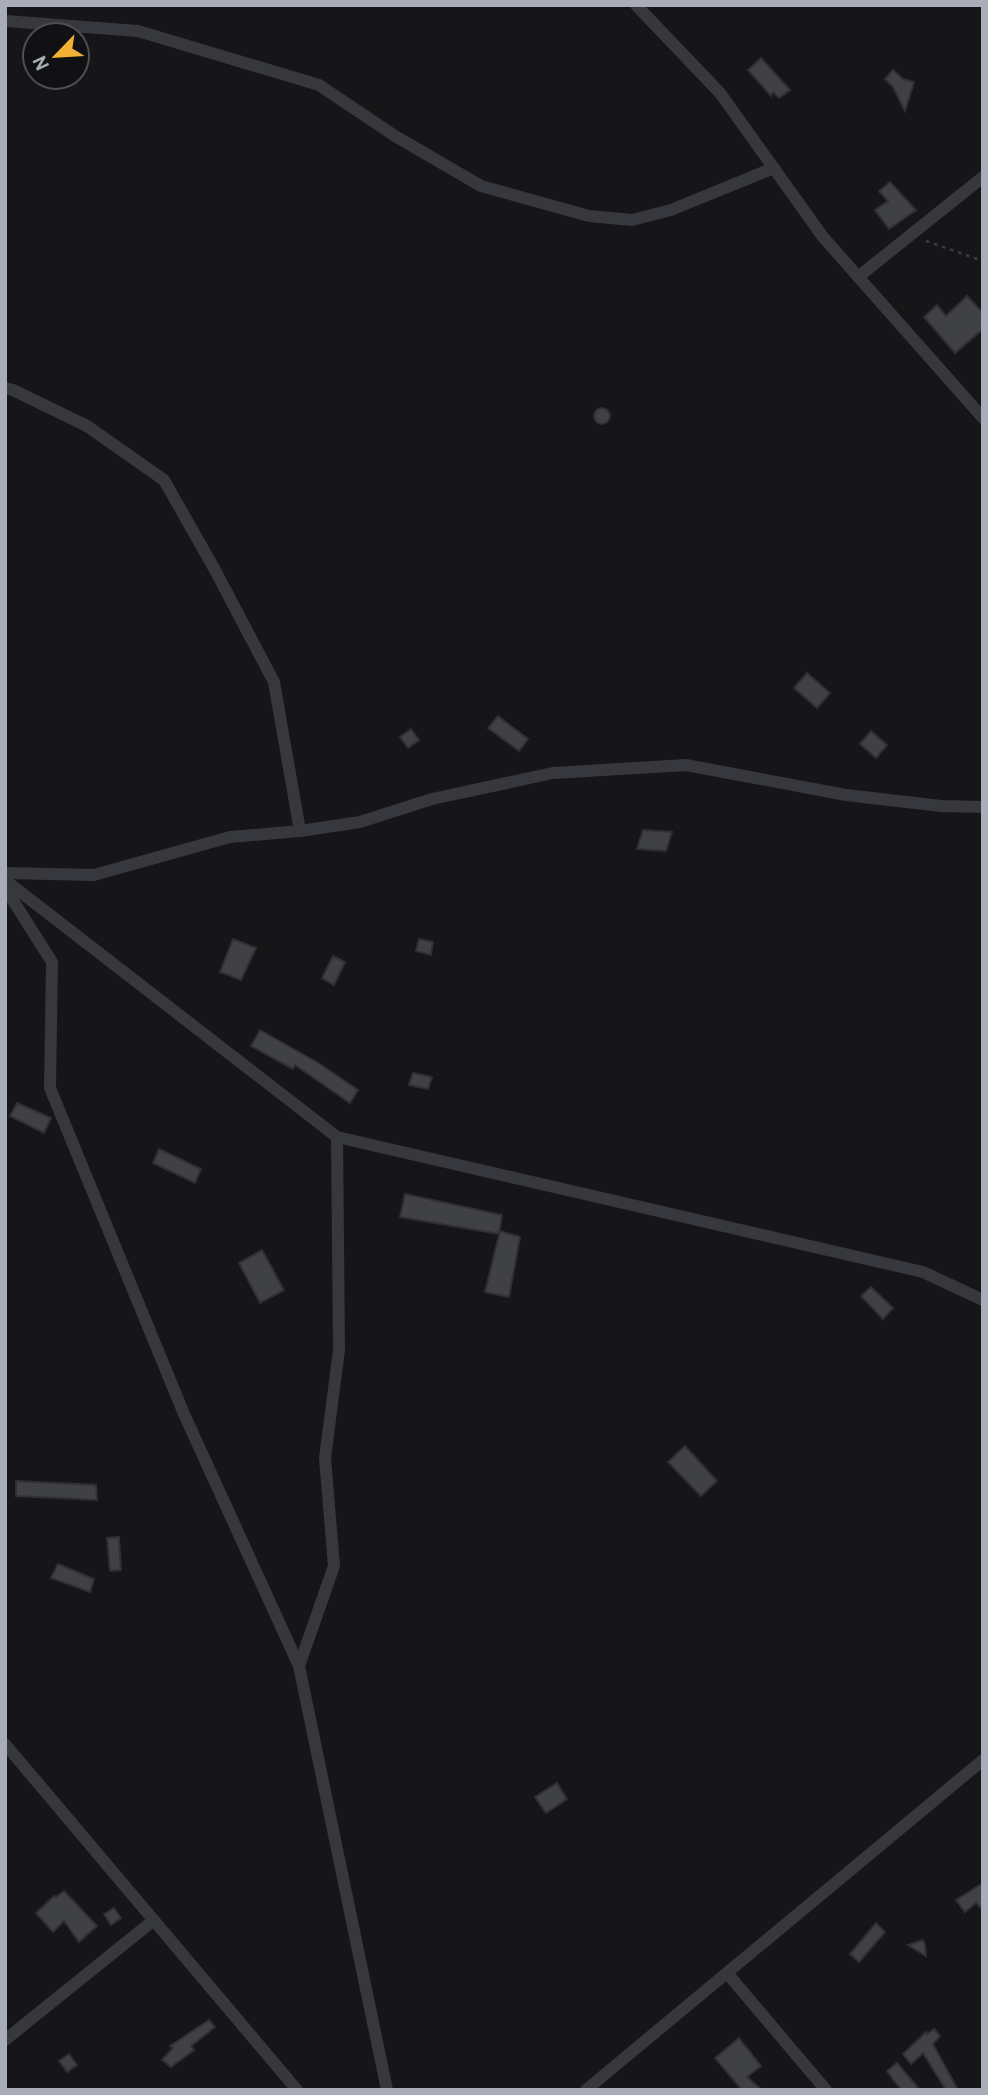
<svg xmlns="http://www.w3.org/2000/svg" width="988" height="2095" font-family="Overpass,sans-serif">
<rect width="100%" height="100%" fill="#161618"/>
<g fill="#404145" stroke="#303034" stroke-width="2">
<path d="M761,58L790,90L779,98L773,92L771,96L748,70Z"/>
<path d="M893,70L903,79L914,82L905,111L893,87L885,79Z"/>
<path d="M890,182L916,210L889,229L875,210L888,201L879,191Z"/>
<path d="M967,296L983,313V329L955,353L924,317L937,305L946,316Z"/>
<circle cx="602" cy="416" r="8"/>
<path d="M807,673L830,693L817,708L794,688Z"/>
<path d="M498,716L528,739L519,751L488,728Z"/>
<path d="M411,729L419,740L408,748L400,737Z"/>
<path d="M871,731L887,745L876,758L860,744Z"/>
<path d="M643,830L672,832L666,851L637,849Z"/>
<path d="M233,939L256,948L241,980L220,972Z"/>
<path d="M419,939L433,942L431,955L416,951Z"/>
<path d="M333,956L345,962L334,985L322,978Z"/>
<path d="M260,1030L320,1064L358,1090L350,1103L295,1065L293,1069L251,1046Z"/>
<path d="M413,1073L432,1077L428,1089L409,1085Z"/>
<path d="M17,1103L51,1118L44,1133L10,1116Z"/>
<path d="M159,1149L201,1169L195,1183L153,1163Z"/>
<path d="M405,1194L502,1215L499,1234L400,1217Z"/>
<path d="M500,1231L520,1237L509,1297L485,1292Z"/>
<path d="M262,1250L284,1290L260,1303L239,1263Z"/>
<path d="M871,1287L893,1308L883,1319L861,1296Z"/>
<path d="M685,1446L717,1481L701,1496L668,1462Z"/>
<path d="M16,1481L96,1485L97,1500L16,1496Z"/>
<path d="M119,1537L121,1570L110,1571L107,1538Z"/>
<path d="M58,1564L94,1579L90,1592L51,1578Z"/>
<path d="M557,1783L567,1799L546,1813L535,1797Z"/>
<path d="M983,1883V1910L976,1903L965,1912L956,1900Z"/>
<path d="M64,1891L97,1926L79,1942L64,1921L53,1932L36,1913L54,1896L56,1897Z"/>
<path d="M114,1908L121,1918L111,1925L104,1914Z"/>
<path d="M876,1923L885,1932L859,1962L850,1954Z"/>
<path d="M923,1940L925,1945L926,1956L908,1945Z"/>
<path d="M209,2020L215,2027L191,2046L194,2050L171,2067L162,2060L173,2048L170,2046Z"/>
<path d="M934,2029L940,2036L933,2044L958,2090H946L923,2053L911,2064L903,2054L926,2032L927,2034Z"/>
<path d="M739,2038L761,2066L747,2077L762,2090H742L715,2058Z"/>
<path d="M69,2054L77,2065L67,2072L59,2061Z"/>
<path d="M897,2063L920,2090H902L894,2081L887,2071Z"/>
</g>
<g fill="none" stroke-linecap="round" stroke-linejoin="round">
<path stroke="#3d3f44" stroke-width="2.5" stroke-dasharray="3.5 5" stroke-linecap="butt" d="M926,241L983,261"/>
<g stroke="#37383d" stroke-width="12">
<path d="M636,5L720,93L823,237L983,418"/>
<path d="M5,21L138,31L319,85L395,136L481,186L589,216L632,220L671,210L774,168"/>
<path d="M858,277L983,177"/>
<path d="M5,388L13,390L87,426L164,480L215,570L274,682L300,831L230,837L94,875L5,873"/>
<path d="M300,831L360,822L432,799L553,773L686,765L846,795L941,806L983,807"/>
<path d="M5,880L337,1137L339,1350L325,1458L334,1566L299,1666L387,2090"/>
<path d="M5,888L52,962L50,1088L184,1414L299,1666"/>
<path d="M337,1137L923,1272L983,1300"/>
<path d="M5,1744L297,2090"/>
<path d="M727,1973L826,2090"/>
<path d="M5,2040L154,1920"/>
<path d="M586,2090L983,1760"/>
</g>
</g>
<rect width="988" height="2095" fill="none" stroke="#a8adb8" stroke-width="14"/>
<g transform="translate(56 56) rotate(245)"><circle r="33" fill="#111113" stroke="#4d4f55" stroke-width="2"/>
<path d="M0-5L12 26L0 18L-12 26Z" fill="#f2b134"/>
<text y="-10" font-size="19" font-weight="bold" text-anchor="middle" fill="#a8adb8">N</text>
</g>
</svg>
